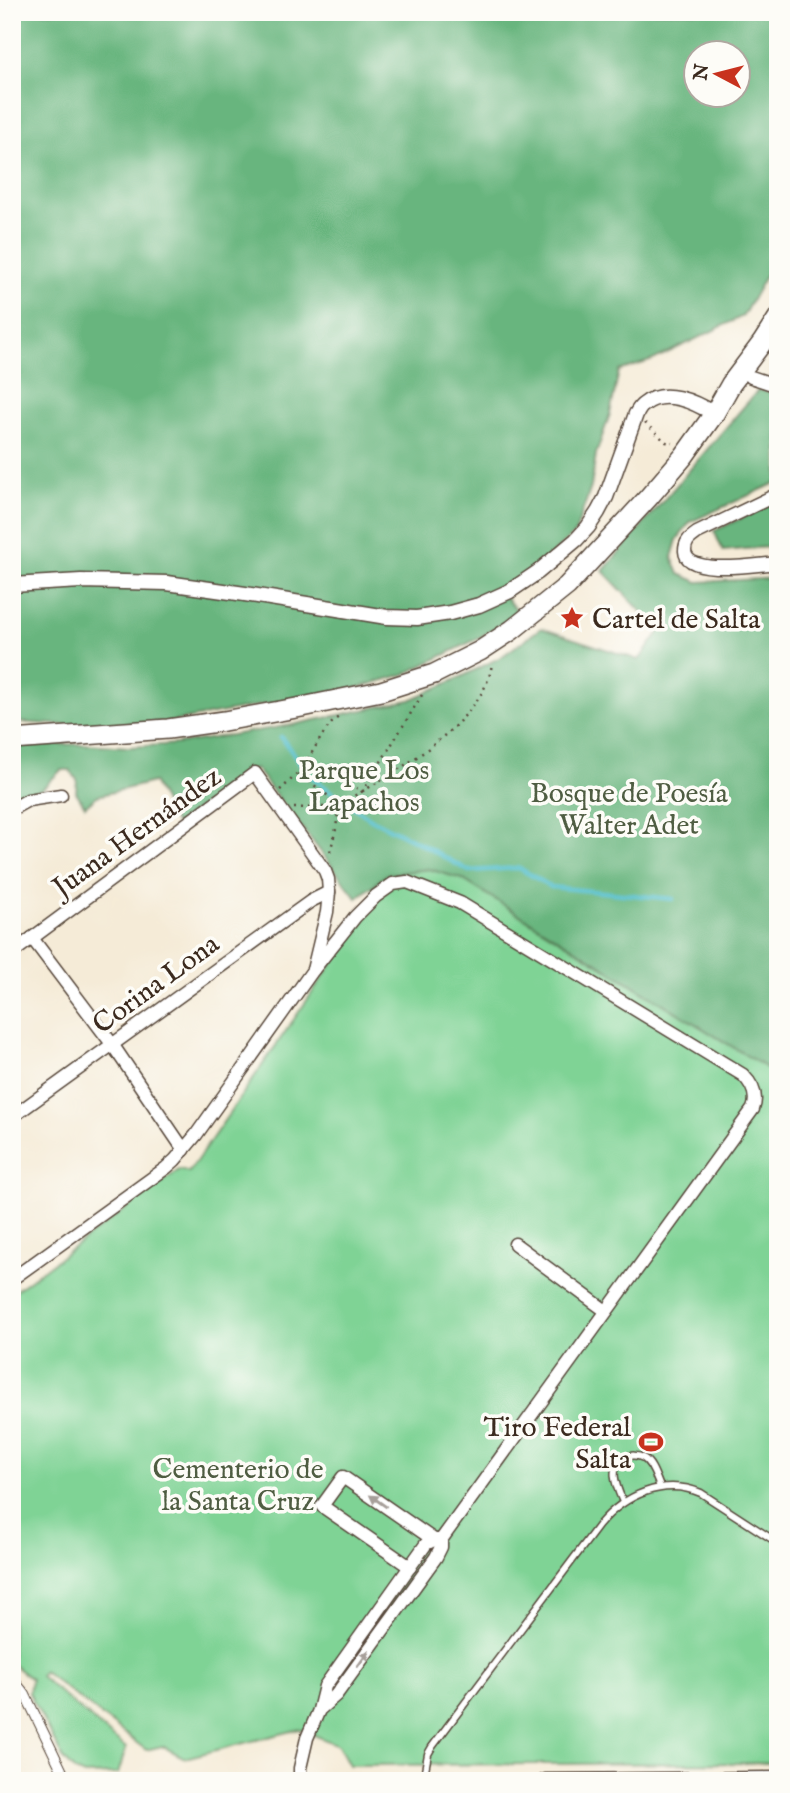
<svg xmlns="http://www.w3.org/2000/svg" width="790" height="1793" font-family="'IM FELL English',serif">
<rect width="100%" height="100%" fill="#fdfcf7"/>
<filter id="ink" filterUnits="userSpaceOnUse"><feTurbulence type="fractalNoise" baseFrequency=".0143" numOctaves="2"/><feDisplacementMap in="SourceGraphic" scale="14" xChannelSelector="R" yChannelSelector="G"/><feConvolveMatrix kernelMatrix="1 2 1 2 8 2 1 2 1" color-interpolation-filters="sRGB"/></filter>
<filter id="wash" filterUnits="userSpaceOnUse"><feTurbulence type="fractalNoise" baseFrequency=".00686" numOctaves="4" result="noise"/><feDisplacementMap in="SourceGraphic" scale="28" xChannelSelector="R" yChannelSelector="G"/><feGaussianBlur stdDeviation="1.57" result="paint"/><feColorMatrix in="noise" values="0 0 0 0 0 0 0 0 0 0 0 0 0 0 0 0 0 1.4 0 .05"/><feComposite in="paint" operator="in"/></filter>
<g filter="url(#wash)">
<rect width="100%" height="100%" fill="#f5ebd7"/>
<path fill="#7fd395" stroke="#5d7e5a" stroke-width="2" d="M429,869L462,879L778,1075V1763L349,1765L338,1745L300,1729L185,1758L162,1746L146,1750L43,1671L40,1676L126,1748L118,1774L84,1775L75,1771L64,1760L29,1693L31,1679L12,1664V1293L180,1169L189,1172L371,907L373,886L387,874Z"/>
<g fill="#67b57e" stroke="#51704e" stroke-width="2" fill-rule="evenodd">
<path d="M12,12H778V253L743,316L653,360L619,371L610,414L596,454L591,487L575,533L505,597L519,613L477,639L405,674L361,687L170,722L68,725L12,722ZM696,52H738V94H696Z"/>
<path d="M758,390L778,394V482L690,522L677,540L672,557L679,574L698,582L778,578V1075L462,879L429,869L387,874L357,898L255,768L176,825L153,782L97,796L85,806L76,792L77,780L70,770H61L43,788L17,798L12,802V745L88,744L129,747L177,744L292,725L410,700L459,678L501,657L541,628L639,660L660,631L603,571Z"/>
<path d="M778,501V546L723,551L714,531Z"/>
</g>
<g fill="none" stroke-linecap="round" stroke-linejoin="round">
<path stroke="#53bfcc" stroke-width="4.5" d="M281,737L308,774L334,794L371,819L419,843L469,871L519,868L551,887L673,899"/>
</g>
</g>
<g filter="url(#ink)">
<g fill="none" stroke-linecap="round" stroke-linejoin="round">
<g stroke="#57473a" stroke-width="9">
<g id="service">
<path d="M623,1502C617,1488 606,1465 626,1457C631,1455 638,1455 643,1458C652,1463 656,1478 660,1487"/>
<path d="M423,1781L428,1754L432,1747L599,1525C624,1495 664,1477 701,1493L778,1543"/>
</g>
</g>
<g stroke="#57473a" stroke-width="11">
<path id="pedestrian" d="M12,1678L25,1694L67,1781"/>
</g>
<g stroke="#57473a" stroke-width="15">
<g id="minor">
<path d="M751,377L778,386"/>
<path d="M778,494L697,533C690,538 685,541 685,551C686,577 760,564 778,563"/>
<path d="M12,809L28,800L61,795"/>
<path d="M32,938L112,1044L184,1150"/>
<path d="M12,953L255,773L325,871L328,879L329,892L327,912L313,970L196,1135L175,1160L166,1168L12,1279"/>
<path d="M313,970L355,917L376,896L393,884L407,882L460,903L743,1075C753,1085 758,1096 753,1109L441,1540"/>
<path d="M12,1117L311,901L329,892"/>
<path d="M515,1244L606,1311"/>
<path d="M410,1567L322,1506L343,1477L434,1540"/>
<path d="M300,1781V1768L307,1738L319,1710L325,1686L426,1544L434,1540H441V1547L436,1557L336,1695L319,1710"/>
</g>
</g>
<g stroke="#57473a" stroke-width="17">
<g id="tertiary">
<path d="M12,585L81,581L167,583L245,594L387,617L417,618L450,613L479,605L510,591L538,572L576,540L588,527L598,512L606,497L636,414C638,411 640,407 643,405C663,387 695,402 714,414"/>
<path d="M545,1781L778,1779"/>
</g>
</g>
<g stroke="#57473a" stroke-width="22">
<path id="trunk" d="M12,740L168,729L224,721L302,707L381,691L434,674L480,651L512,630L567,586L648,498L684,456L714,414L731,384L762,343L778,318"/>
</g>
<g stroke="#57473a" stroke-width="2.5" stroke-dasharray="2 5" stroke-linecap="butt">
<path d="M645,423L666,442L673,443"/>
<path d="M422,695L363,791C406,766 488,716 492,662"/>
<path d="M308,759L343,782L363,791"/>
<path d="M297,774L310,782L339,804L336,829L329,856"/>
<path d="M280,790C292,780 301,769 309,757C318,744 326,725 339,717"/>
<path d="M294,808L323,807L339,804L363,791"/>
</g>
<use href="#service" stroke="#fff" stroke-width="6"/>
<use href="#pedestrian" stroke="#fff" stroke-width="9"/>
<use href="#minor" stroke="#fff" stroke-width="12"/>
<use href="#tertiary" stroke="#fff" stroke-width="14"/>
<use href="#trunk" stroke="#fff" stroke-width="19"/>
</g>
<defs><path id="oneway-solid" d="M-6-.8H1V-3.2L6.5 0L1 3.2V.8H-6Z" transform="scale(1.75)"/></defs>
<g fill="#a79f9a">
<use href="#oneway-solid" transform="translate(378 1501) rotate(-145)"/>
<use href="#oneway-solid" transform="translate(363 1659) rotate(-54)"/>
</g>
</g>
<defs>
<g id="sight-bare" transform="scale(1.89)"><path d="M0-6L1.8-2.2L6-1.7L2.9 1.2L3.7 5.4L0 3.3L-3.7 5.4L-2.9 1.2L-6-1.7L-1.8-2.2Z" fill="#c8321e" stroke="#fdfcf7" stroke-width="2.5" paint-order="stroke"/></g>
<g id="stadium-bare" transform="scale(1.89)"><path d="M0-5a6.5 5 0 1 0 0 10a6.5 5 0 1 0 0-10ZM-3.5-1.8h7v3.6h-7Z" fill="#c8321e" stroke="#fdfcf7" stroke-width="2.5" paint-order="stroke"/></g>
</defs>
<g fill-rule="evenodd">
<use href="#sight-bare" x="572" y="618"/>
<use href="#stadium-bare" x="651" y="1442"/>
</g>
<g text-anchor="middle" stroke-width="7" stroke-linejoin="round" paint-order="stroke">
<g font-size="28" fill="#3b2a1e" stroke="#fdfcf7" text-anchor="start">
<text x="592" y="628">Cartel de Salta</text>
<text x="631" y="1436" text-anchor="end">Tiro Federal<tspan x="631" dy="32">Salta</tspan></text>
</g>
<g font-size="28" fill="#4f5d42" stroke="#fdfcf7">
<text x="364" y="779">Parque Los<tspan x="364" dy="32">Lapachos</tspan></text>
<text x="629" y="802">Bosque de Poesía<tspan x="629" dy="32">Walter Adet</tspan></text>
<text x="238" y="1478">Cementerio de<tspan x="238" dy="32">la Santa Cruz</tspan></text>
</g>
<g font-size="28" fill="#3b2a1e" stroke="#fdfcf7">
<text transform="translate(136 831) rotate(-36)" y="10">Juana Hernández</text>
<text transform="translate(155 983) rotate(-36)" y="10">Corina Lona</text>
</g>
</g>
<rect width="790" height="1793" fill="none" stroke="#fdfcf7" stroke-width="42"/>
<g transform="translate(717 74) rotate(277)"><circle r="33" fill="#fdfcf7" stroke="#afa8a0" stroke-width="2"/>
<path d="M0-5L12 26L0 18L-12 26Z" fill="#c8321e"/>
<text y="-10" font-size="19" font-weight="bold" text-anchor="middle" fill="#3b2a1e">N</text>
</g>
</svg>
